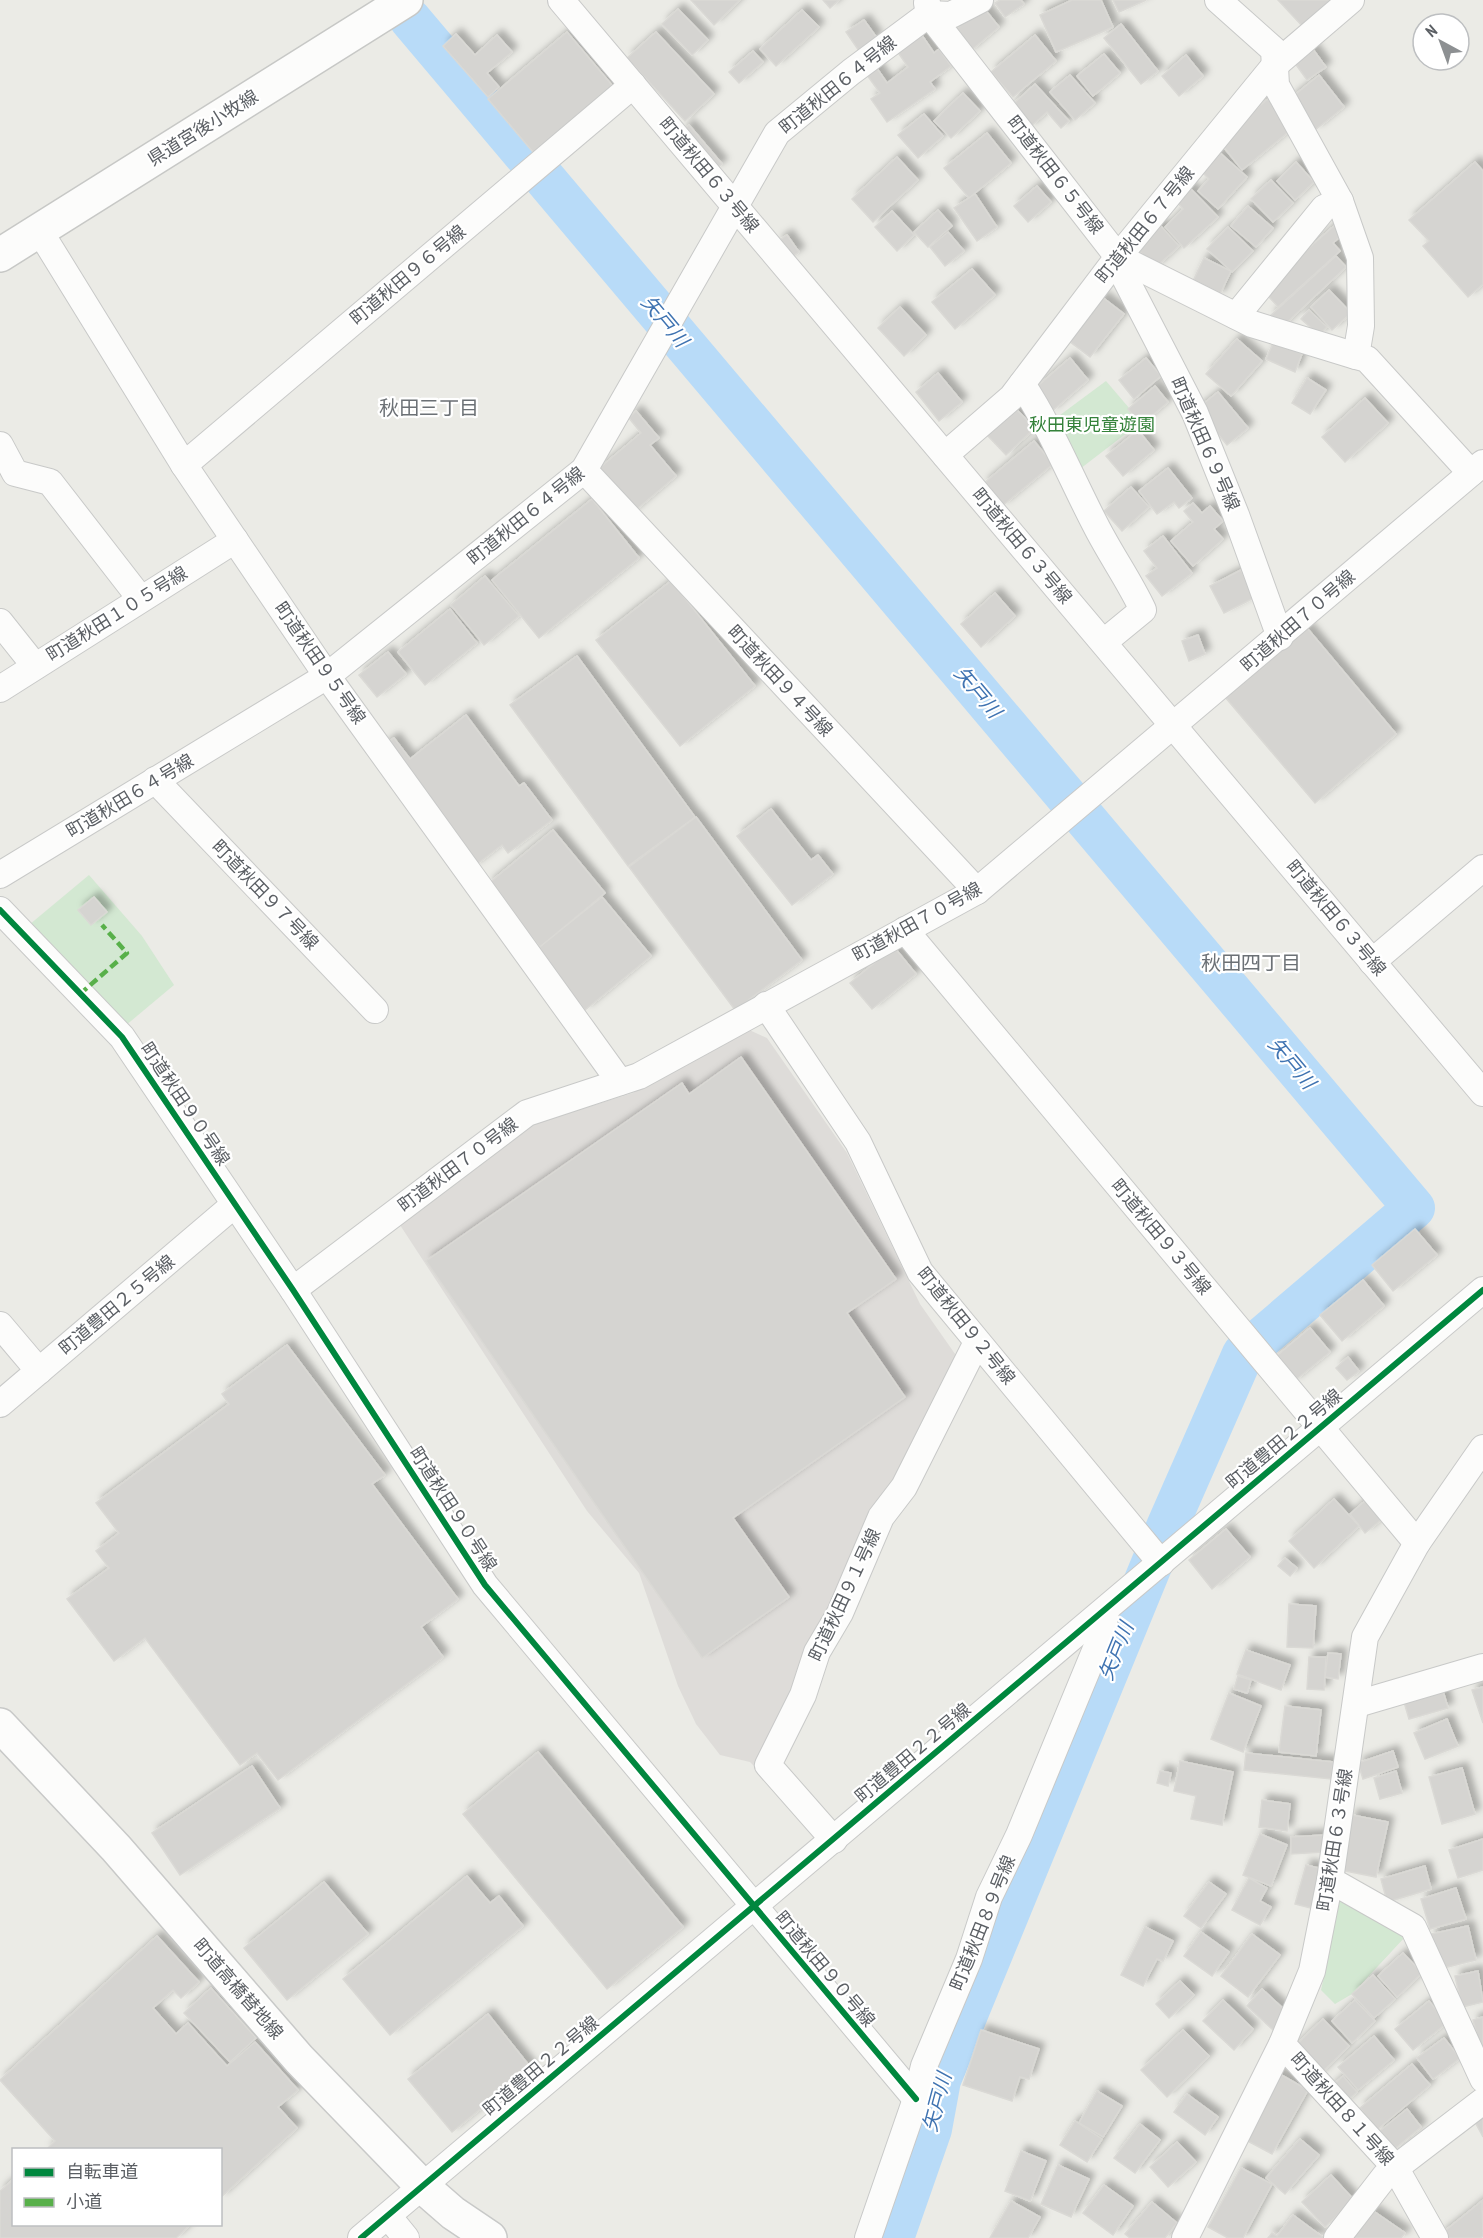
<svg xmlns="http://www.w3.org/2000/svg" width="1483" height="2238" font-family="'PT Sans Narrow','Noto Sans JP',sans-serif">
<defs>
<filter id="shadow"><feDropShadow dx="5.5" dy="-5.5" stdDeviation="3" flood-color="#0004"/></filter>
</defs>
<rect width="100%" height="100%" fill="#ebebe6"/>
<path fill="#dedcd9" d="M745,1028L767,1038L847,1153L920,1304L960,1361L758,1770L750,1762L720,1755L696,1724L678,1686L639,1573L587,1511L400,1225L537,1123L633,1093Z"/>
<g fill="#d3e8d2">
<path d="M1106,381L1141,422L1076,472L1052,421Z"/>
<path d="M89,875L142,936L174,985L125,1026L29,925Z"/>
<path d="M1346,1897L1405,1937L1352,1994L1335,2004L1321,1990L1324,1977L1317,1975L1332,1904Z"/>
</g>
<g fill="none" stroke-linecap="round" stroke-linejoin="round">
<path stroke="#b8dbf8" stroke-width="42" d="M410,19L1414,1208L1243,1354L1167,1527L940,2080L931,2129L893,2238"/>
</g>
<g fill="#d5d4d1" stroke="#dad9d5" stroke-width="1.5" filter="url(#shadow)">
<path d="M691,0H740L714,25Z"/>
<path d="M823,0H839L830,8Z"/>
<path d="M1000,0H1021L1024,4L1005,17L995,3Z"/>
<path d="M1072,0H1101L1113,27L1056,52L1040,15Z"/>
<path d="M1113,0H1146L1119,12Z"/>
<path d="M1278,0H1333L1304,28Z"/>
<path d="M983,7L999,27L968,53L951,33Z"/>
<path d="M678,9L708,40L692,55L662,24Z"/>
<path d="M802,10L819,27L776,66L760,49Z"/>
<path d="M864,20L877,38L859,51L846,32Z"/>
<path d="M1121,24L1158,71L1141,84L1104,38Z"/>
<path d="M919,31L934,53L939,49L951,66L930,82L935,89L887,122L871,99L880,93L864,71L874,64L887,83L908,67L895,48Z"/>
<path d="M567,32L617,91L538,158L488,99Z"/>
<path d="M656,32L714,94L685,121L627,58Z"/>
<path d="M456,34L475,55L497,35L512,52L487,73L499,87L488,97L443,46Z"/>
<path d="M1035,35L1056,61L1013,97L991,72Z"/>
<path d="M1312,48L1326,67L1307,80L1294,62Z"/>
<path d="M753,51L763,62L739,83L729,72Z"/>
<path d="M1104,54L1120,73L1093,96L1077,76Z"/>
<path d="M1186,55L1203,76L1179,96L1162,76Z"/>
<path d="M1070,75L1095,103L1075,120L1050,92Z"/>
<path d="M1319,75L1344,107L1315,130L1290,99Z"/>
<path d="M1035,84L1069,121L1061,128L1047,112L1029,128L1010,107Z"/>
<path d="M963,93L980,111L951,138L934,121Z"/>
<path d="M1268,99L1292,129L1242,170L1218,140Z"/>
<path d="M924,114L943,136L918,158L898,135Z"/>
<path d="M689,125L722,164L714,170L682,131Z"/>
<path d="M987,133L1011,163L969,198L944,168Z"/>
<path d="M1219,152L1247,177L1218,209L1198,191L1209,179L1201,171Z"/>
<path d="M897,157L918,180L873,222L852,199Z"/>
<path d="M1296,162L1314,182L1295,200L1277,181Z"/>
<path d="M1475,162L1483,171V284L1468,297L1423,246L1429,241L1409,220Z"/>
<path d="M1271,180L1293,203L1273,222L1251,199Z"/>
<path d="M1037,186L1051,202L1028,222L1014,206Z"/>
<path d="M1189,187L1218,217L1184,248L1165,227L1183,209L1175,200Z"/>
<path d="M975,194L997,227L977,241L954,208Z"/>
<path d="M1248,206L1273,228L1256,247L1231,226Z"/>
<path d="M938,210L952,226L928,247L914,232Z"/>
<path d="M892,211L914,235L897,251L875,227Z"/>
<path d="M1159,224L1179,246L1155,268L1135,246Z"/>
<path d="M1334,226L1342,235L1333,243L1340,251L1278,307L1262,289Z"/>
<path d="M1228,227L1253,251L1232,272L1207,249Z"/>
<path d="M948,232L964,251L945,266L930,247Z"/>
<path d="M787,235L799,252L789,259L777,242Z"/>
<path d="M1336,256L1346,267L1281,328L1270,316Z"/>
<path d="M1204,258L1231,271L1219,296L1192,283Z"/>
<path d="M972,269L995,295L955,329L932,302Z"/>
<path d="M1329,290L1351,313L1332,330L1311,307Z"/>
<path d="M1102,297L1124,314L1090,357L1069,341Z"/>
<path d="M900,307L926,335L904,356L878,328Z"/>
<path d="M1309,310L1327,327L1319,335L1301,319Z"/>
<path d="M1237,339L1262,361L1231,396L1206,374Z"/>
<path d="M1274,341L1302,354L1295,372L1266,359Z"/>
<path d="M1070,358L1088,380L1051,412L1033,390Z"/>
<path d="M1146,358L1161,376L1134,399L1119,380Z"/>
<path d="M938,373L962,402L939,421L916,392Z"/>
<path d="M1307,378L1326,390L1310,414L1292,403Z"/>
<path d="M1155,386L1168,402L1141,425L1128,409Z"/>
<path d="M1218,392L1248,428L1227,445L1197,409Z"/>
<path d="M1365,398L1388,423L1345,462L1322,437Z"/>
<path d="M1015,408L1035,428L1006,455L987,435Z"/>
<path d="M636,411L659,438L650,445L676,476L631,514L596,471L641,433L629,418Z"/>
<path d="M1138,430L1154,450L1123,476L1106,456Z"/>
<path d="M1034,441L1053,464L1002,506L983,484Z"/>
<path d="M1168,468L1192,498L1179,508L1174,502L1157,514L1139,491Z"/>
<path d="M1131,487L1149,507L1122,531L1104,511Z"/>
<path d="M592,499L639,558L539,638L492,580Z"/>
<path d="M1193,503L1202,513L1210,506L1223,521L1214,529L1223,539L1193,566L1171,541L1193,522L1184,511Z"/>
<path d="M1163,536L1192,573L1162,596L1146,576L1157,568L1144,551Z"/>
<path d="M1241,570L1254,598L1224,613L1210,586Z"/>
<path d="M485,576L519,616L484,645L451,605Z"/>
<path d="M671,581L755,686L680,746L596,640Z"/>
<path d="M995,593L1015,616L981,647L961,624Z"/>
<path d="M450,609L477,643L425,685L398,652Z"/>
<path d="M1307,628L1396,734L1315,803L1225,697Z"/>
<path d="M1198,635L1205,654L1189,661L1182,641Z"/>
<path d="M388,652L406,674L377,697L359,675Z"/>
<path d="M577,656L695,817L628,866L510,705Z"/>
<path d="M466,715L519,786L524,783L552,820L508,853L502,845L473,867L383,746L394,738L410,759Z"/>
<path d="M771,809L811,860L818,855L833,874L792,905L737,836Z"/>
<path d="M696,817L802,960L735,1010L629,867Z"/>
<path d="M553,830L605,893L540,947L488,884Z"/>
<path d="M94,897L107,912L91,925L78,910Z"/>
<path d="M602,897L651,956L585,1010L536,950Z"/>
<path d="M894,947L916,974L872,1009L850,983Z"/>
<path d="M741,1057L896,1279L847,1313L905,1397L733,1518L789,1597L702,1658L426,1261L682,1083L689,1094Z"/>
<path d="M1415,1229L1437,1255L1393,1291L1372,1265Z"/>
<path d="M1363,1280L1384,1306L1342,1341L1320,1315Z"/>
<path d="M1310,1328L1330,1352L1293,1382L1273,1359Z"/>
<path d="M287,1345L385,1475L372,1484L458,1599L421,1627L443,1657L278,1780L257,1753L240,1765L145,1638L114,1661L67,1599L109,1568L96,1551L119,1533L96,1503L229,1404L222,1394Z"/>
<path d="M1348,1357L1359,1371L1347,1380L1336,1368Z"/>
<path d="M1334,1499L1359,1526L1314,1568L1289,1541Z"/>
<path d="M1365,1501L1381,1520L1365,1533L1350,1514Z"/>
<path d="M1226,1529L1250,1557L1212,1589L1189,1560Z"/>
<path d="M1285,1558L1297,1568L1290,1576L1278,1566Z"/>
<path d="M1289,1604L1316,1606L1313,1648L1287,1647Z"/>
<path d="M1246,1650L1290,1665L1281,1690L1237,1674Z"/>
<path d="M1328,1653L1341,1654L1338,1679L1325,1677Z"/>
<path d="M1309,1657H1326L1324,1690L1307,1689Z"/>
<path d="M1238,1676L1251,1680L1247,1693L1234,1689Z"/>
<path d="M1483,1687V1723L1472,1690Z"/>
<path d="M1443,1691L1448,1708L1409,1719L1404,1702Z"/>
<path d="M1229,1693L1261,1706L1243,1752L1211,1739Z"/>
<path d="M1285,1706L1321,1710L1316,1756L1279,1752Z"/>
<path d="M1447,1719L1458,1746L1425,1759L1414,1733Z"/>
<path d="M1393,1751L1398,1767L1363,1779L1358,1763Z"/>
<path d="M538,1752L683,1927L607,1989L463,1814Z"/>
<path d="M1246,1753L1333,1762L1331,1779L1244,1770Z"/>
<path d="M1180,1761L1233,1772L1222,1825L1191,1819L1196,1796L1174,1791Z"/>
<path d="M252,1766L280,1808L180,1875L152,1833Z"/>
<path d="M1462,1768L1475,1814L1442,1824L1429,1777Z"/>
<path d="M1160,1771L1171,1773L1168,1786L1157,1783Z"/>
<path d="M1396,1771L1402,1793L1380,1799L1374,1778Z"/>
<path d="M1262,1800L1290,1804L1287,1831L1259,1827Z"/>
<path d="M1352,1815L1388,1822L1376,1877L1340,1870Z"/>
<path d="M1260,1834L1287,1845L1271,1886L1243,1875Z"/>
<path d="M1324,1835L1325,1852L1291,1854V1837Z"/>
<path d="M1483,1839V1870L1458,1878L1449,1850Z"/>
<path d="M1306,1865L1323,1869L1311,1908L1295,1904Z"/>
<path d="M1425,1866L1431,1889L1387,1902L1381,1879Z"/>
<path d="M467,1876L490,1903L499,1896L523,1926L390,2035L343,1979Z"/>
<path d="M1249,1878L1267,1888L1260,1901L1271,1907L1260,1925L1232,1910Z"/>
<path d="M324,1882L368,1934L287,2000L244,1948Z"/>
<path d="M1209,1882L1226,1894L1201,1928L1184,1916Z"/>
<path d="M1456,1888L1466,1919L1430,1929L1421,1899Z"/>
<path d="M1468,1926L1476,1960L1439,1969L1431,1934Z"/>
<path d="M1145,1927L1173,1941L1163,1961L1157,1959L1143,1986L1121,1975Z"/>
<path d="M1201,1932L1229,1952L1212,1976L1184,1956Z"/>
<path d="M1252,1934L1280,1955L1248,1997L1221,1976Z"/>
<path d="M157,1936L199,1982L181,1998L173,1990L153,2008L176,2034L188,2023L227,2066L255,2042L298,2090L278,2107L297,2128L220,2198V2150H46L55,2141L0,2080Z"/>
<path d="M1403,1953L1422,1973L1397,1997L1378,1976Z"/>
<path d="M1478,1971L1483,2002L1462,2007L1455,1976Z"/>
<path d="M1373,1975L1395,1999L1374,2018L1352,1994Z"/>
<path d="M1180,1981L1194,1995L1169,2018L1156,2004Z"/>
<path d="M211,1988L256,2038L230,2062L184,2013Z"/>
<path d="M1262,1989L1288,2013L1273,2030L1247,2006Z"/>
<path d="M1223,2000L1253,2029L1234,2050L1203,2021Z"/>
<path d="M1355,2000L1375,2021L1352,2043L1332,2021Z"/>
<path d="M1429,2001L1447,2023L1413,2050L1395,2029Z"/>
<path d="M488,2014L531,2068L452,2132L408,2079Z"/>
<path d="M1483,2017V2054L1482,2055L1473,2020Z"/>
<path d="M1323,2019L1349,2046L1318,2076L1292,2049Z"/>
<path d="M981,2030L1039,2049L1029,2079L1020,2077L1012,2101L963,2085Z"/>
<path d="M1183,2030L1209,2056L1167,2097L1141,2070Z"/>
<path d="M1374,2036L1394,2060L1358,2090L1338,2067Z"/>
<path d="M1444,2038L1460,2058L1433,2079L1417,2058Z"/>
<path d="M1412,2064L1430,2085L1377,2130L1360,2108Z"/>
<path d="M1276,2072L1308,2090L1272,2154L1240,2137Z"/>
<path d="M1343,2076L1357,2092L1343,2104L1329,2089Z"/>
<path d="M1097,2091L1122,2106L1103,2137L1079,2123Z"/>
<path d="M1187,2094L1218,2117L1205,2135L1174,2112Z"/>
<path d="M1407,2109L1421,2127L1391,2152L1376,2134Z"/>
<path d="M1483,2115V2137L1474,2120Z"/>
<path d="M1075,2121L1102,2139L1087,2162L1060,2145Z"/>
<path d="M1140,2124L1160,2140L1135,2173L1114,2158Z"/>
<path d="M1300,2139L1319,2155L1285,2194L1266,2178Z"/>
<path d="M1177,2142L1196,2162L1168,2187L1150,2167Z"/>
<path d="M1021,2151L1046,2161L1030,2201L1005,2191Z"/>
<path d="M1058,2165L1089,2179L1071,2217L1041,2204Z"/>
<path d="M1241,2168L1272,2184L1243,2238H1228L1208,2227Z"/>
<path d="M1331,2175L1354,2200L1325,2227L1302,2202Z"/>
<path d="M14,2179V2224H191L176,2238H0V2191Z"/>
<path d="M1104,2185L1133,2206L1113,2235L1083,2213Z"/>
<path d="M1011,2201L1040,2217L1028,2238H990Z"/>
<path d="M1482,2201L1483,2236L1480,2238H1442L1440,2235Z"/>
<path d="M1152,2202L1177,2223L1165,2238H1130L1125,2234Z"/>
<path d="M1372,2210L1405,2233L1401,2238H1352Z"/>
<path d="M1293,2215L1324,2238H1268L1272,2233L1277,2236Z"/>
</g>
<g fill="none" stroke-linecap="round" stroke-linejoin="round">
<g stroke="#c8c9c8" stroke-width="28">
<g id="minor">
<path d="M561,0L1483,1093"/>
<path d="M1218,0L1274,50L1276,85L1340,201L1360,258L1361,326L1356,356L1367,359L1471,473"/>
<path d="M927,3L929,14L1118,257L1252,324L1356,356"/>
<path d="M39,230L184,465L327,676L620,1082"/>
<path d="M1118,257L1124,276L1195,413L1236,515L1280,637"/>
<path d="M1236,316L1324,208L1340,201"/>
<path d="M1022,384C1051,428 1071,478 1095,524C1110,554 1129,580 1143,610L1104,642"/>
<path d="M0,445L15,473L50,482L140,598"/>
<path d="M945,455L1012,397L1118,257L1275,65L1351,0"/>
<path d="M184,465L633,85"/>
<path d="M584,470L977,891"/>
<path d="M0,622L35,666"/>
<path d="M0,689L235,540"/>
<path d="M155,780L375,1010"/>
<path d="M0,875L327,676L584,470L777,133L851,72L929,14L951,15L980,0"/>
<path d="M0,910L122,1037L293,1290L485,1585L916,2099"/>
<path d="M905,930L1417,1543"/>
<path d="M1372,962L1483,868"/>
<path d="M766,1005L858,1142L920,1272L1161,1563"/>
<path d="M293,1290L527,1113L639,1076L977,891L1483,463"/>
<path d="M0,1325L39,1371"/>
<path d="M0,1404L234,1205"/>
<path d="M1357,1704L1483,1667"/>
<path d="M834,1840L768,1765L803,1695L817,1652L840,1613L881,1517L904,1487L977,1342"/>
<path d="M1330,1880L1413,1927L1483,2079"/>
<path d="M1282,2044L1395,2167L1435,2238"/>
<path d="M388,2216L406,2238"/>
<path d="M361,2238L1483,1290"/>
<path d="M868,2238L916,2099L924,2066L969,1959L989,1897L1019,1835L1102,1634L1106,1611"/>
<path d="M1185,2238L1282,2044L1312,1971L1330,1880L1365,1637L1417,1543L1483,1448"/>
<path d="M1337,2238L1385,2176L1483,2101"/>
</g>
</g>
<g stroke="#c8c9c8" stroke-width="36">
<path id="tertiary" d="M0,1725L116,1848L299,2059L422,2186L453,2213L490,2238"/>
</g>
<g stroke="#c7c8c6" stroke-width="36">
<path id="secondary" d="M0,255L406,0"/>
</g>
<use href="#minor" stroke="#fcfcfb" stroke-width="26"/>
<use href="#tertiary" stroke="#fcfcfb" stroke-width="33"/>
<use href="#secondary" stroke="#fcfcfb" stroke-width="33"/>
<path stroke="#58b04a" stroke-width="4.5" stroke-dasharray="9 4.5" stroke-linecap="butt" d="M80,994L127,953L102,925"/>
<g stroke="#fff" stroke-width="10">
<g id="cycleway">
<path d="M0,910L122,1037L293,1290L485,1585L916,2099"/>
<path d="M361,2238L1483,1290"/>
</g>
</g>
<use href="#cycleway" stroke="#00873e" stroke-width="6"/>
</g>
<g text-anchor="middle" stroke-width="4.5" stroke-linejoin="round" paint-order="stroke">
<g font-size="18" fill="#5b5f64" stroke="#fff">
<text transform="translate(838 85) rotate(-39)" y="6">町道秋田６４号線</text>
<text transform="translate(203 128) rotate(-32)" y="6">県道宮後小牧線</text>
<text transform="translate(709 175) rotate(50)" y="6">町道秋田６３号線</text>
<text transform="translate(1055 175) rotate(52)" y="6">町道秋田６５号線</text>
<text transform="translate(1145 225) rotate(-51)" y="6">町道秋田６７号線</text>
<text transform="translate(408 275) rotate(-40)" y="6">町道秋田９６号線</text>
<text transform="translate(1205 444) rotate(66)" y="6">町道秋田６９号線</text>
<text transform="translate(526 516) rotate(-39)" y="6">町道秋田６４号線</text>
<text transform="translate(1022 546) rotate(50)" y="6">町道秋田６３号線</text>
<text transform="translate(117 614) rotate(-32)" y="6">町道秋田１０５号線</text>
<text transform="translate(1298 621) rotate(-41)" y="6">町道秋田７０号線</text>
<text transform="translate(320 663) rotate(55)" y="6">町道秋田９５号線</text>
<text transform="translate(780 681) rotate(47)" y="6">町道秋田９４号線</text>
<text transform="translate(130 796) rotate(-31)" y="6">町道秋田６４号線</text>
<text transform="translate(265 895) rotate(46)" y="6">町道秋田９７号線</text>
<text transform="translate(1336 918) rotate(50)" y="6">町道秋田６３号線</text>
<text transform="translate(917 922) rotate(-29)" y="6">町道秋田７０号線</text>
<text transform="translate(185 1104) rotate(56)" y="6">町道秋田９０号線</text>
<text transform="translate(458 1165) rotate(-37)" y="6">町道秋田７０号線</text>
<text transform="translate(1161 1237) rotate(50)" y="6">町道秋田９３号線</text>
<text transform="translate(117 1305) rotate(-40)" y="6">町道豊田２５号線</text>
<text transform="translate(966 1326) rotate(51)" y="6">町道秋田９２号線</text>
<text transform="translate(1284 1439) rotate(-40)" y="6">町道豊田２２号線</text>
<text transform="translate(453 1509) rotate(57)" y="6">町道秋田９０号線</text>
<text transform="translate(845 1595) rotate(-65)" y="6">町道秋田９１号線</text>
<text transform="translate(913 1753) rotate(-40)" y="6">町道豊田２２号線</text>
<text transform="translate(1335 1840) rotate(-81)" y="6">町道秋田６３号線</text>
<text transform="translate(983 1923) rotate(-68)" y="6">町道秋田８９号線</text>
<text transform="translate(825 1969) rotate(50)" y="6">町道秋田９０号線</text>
<text transform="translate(238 1989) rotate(49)" y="6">町道高橋替地線</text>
<text transform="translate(541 2066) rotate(-40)" y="6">町道豊田２２号線</text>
<text transform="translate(1342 2109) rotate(48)" y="6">町道秋田８１号線</text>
</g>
<g font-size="18" fill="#34823a" stroke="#fff">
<text x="1092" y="431">秋田東児童遊園</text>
</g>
<g font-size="20" font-style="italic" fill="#3f73b1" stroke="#fff">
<text transform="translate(665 321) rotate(50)" y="7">矢戸川</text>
<text transform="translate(978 692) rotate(50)" y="7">矢戸川</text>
<text transform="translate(1292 1063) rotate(50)" y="7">矢戸川</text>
<text transform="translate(1116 1651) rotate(-68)" y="7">矢戸川</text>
<text transform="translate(937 2102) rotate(-75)" y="7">矢戸川</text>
</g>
<g font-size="20" fill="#6c7176" stroke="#fff">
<text x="429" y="415">秋田三丁目</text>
<text x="1251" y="970">秋田四丁目</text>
</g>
</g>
<rect x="12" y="2148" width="210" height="78" fill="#ffffff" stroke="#bdbfc1" stroke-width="1.5"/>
<rect x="24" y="2168" width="30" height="9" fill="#00873e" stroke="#bdbfc1" stroke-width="1.5"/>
<text x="66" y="2178" font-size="18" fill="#5b5f64">自転車道</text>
<rect x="24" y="2198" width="30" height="9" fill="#58b04a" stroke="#bdbfc1" stroke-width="1.5"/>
<text x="66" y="2208" font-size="18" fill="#5b5f64">小道</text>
<g transform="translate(1441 42) rotate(319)"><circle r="28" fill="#ffffff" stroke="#bdbfc1" stroke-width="1.5"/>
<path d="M0-4.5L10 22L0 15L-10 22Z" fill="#8d9092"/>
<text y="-9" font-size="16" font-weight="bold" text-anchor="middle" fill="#5b5f64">N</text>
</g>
</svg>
